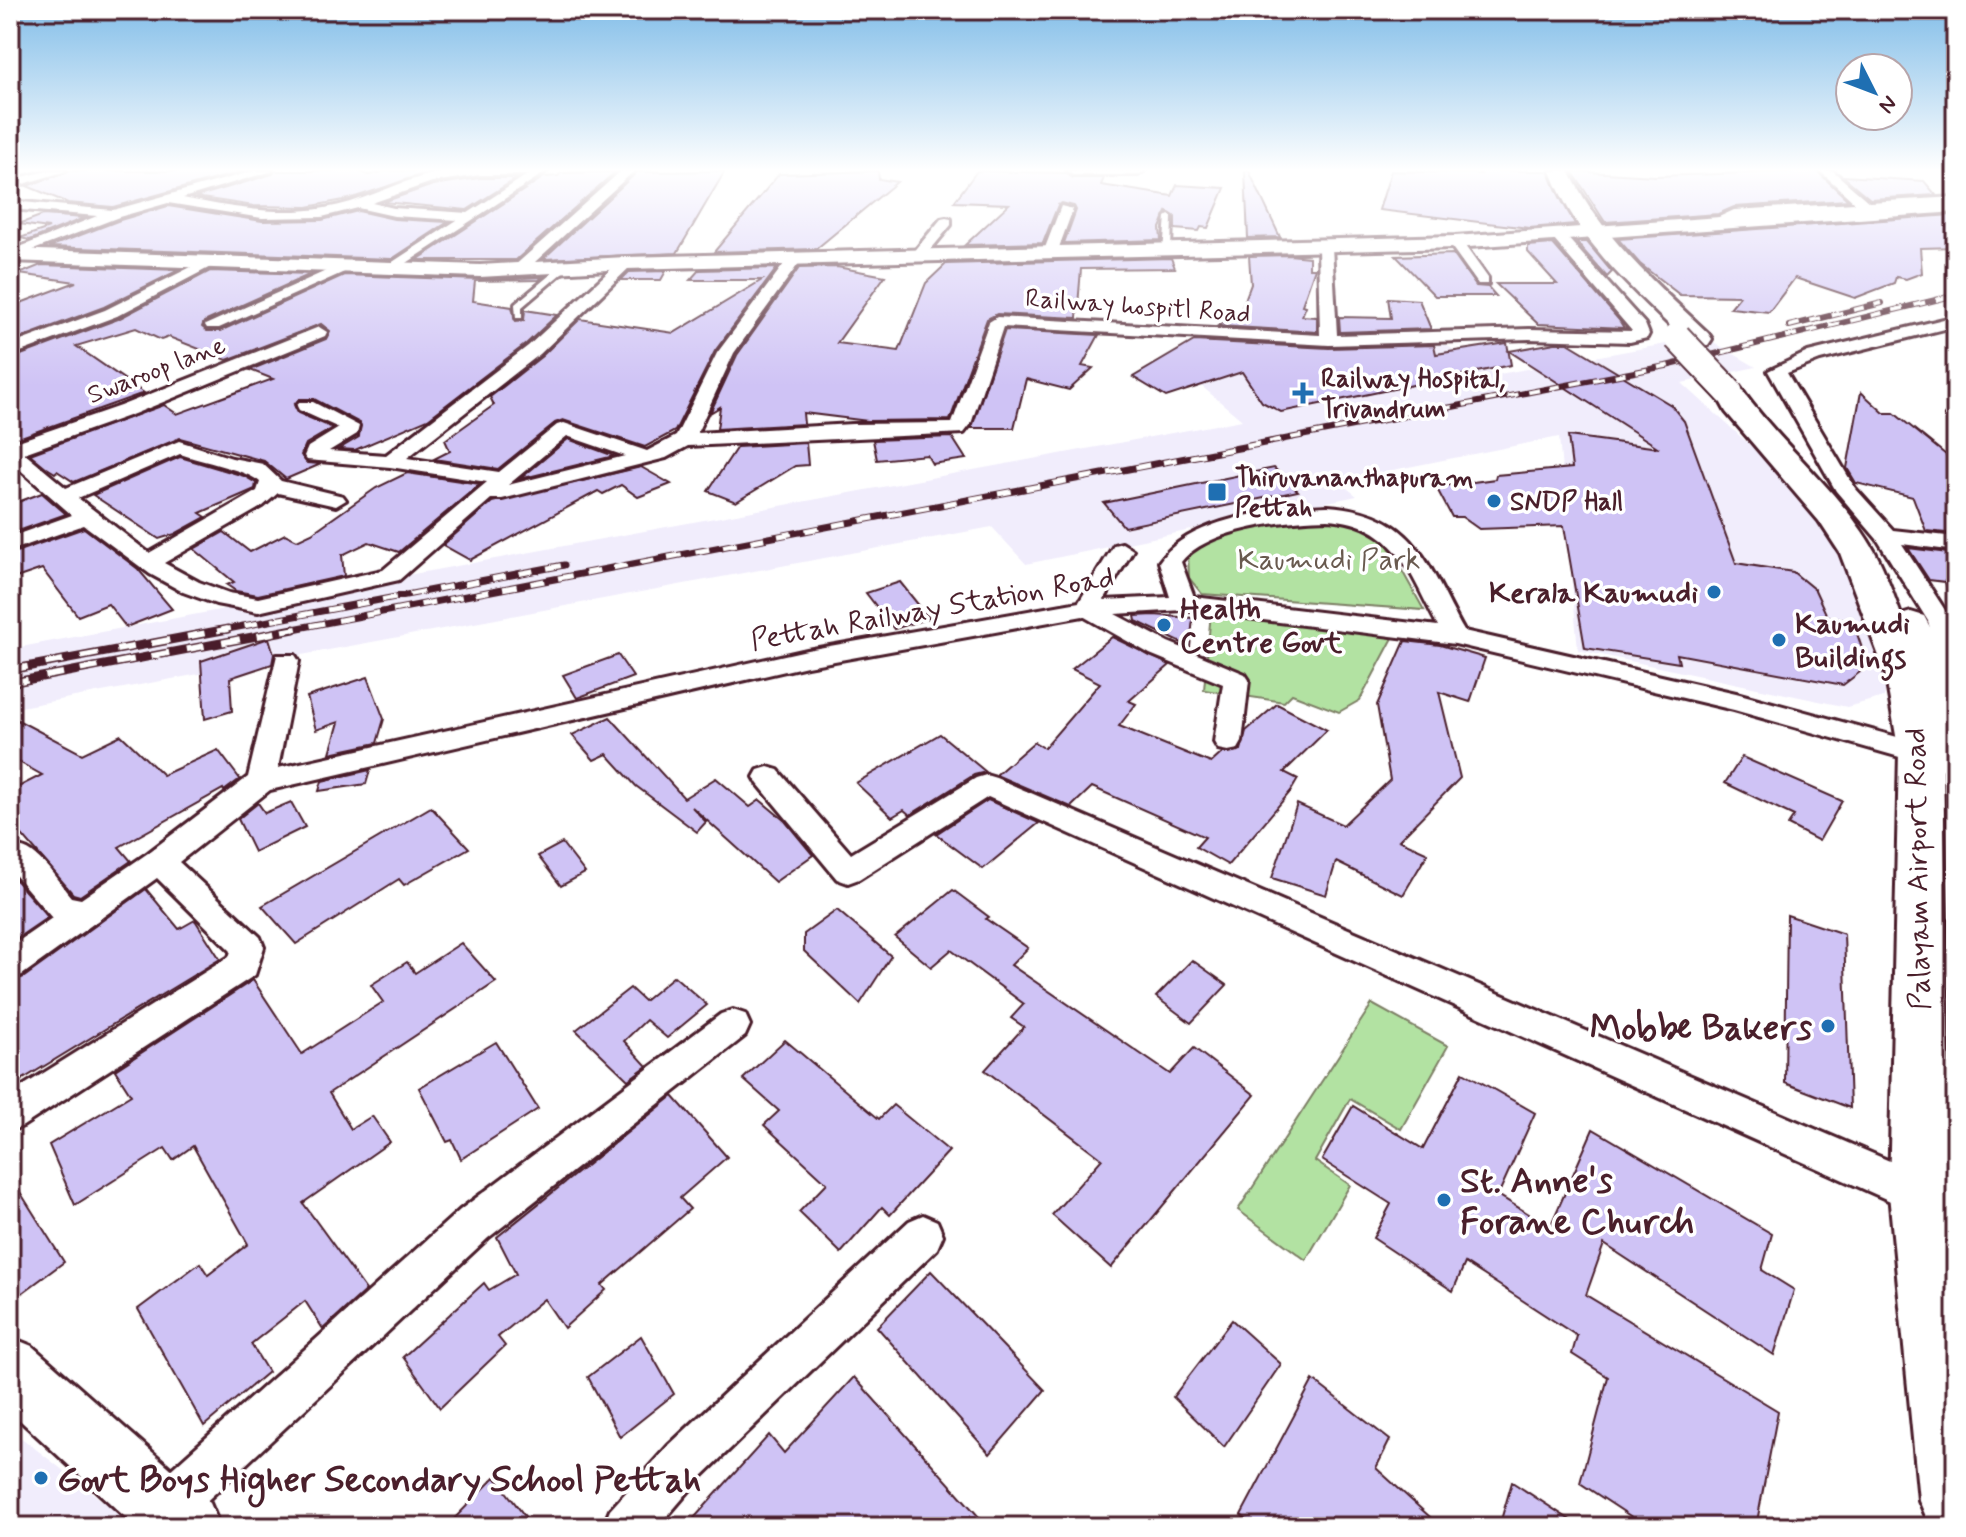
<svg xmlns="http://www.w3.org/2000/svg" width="1966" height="1537" font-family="Mynerve,sans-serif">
<rect width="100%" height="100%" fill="#fff"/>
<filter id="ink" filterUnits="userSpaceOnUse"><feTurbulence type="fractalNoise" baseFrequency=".0125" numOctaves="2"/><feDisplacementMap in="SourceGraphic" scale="16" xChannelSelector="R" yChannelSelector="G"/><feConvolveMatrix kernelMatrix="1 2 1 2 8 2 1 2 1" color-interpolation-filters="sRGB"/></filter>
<g filter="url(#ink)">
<g fill="#f1edfc">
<path d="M1705,337L1756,367L1682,383L1787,479L1831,533L1888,673L1884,697L1847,707L1578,650L1559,437L1338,481L1357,496L1026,564L992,527L10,709V649L1242,420L1187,374L1231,350L1446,345L1494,375Z"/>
<path d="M10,1429L136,1527H10Z"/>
</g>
<g fill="#b2e2a2" stroke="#7e8066" stroke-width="2">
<path d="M1324,514L1361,521L1381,533L1424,610L1202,594L1189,578L1188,553L1224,535Z"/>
<path d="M1211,612L1394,636L1360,700L1339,712L1292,694L1284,702L1204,690Z"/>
<path d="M1372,1004L1448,1046L1401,1129L1350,1099L1315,1161L1350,1185L1306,1260L1238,1210Z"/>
</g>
<g fill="#cfc3f5" stroke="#4a1f2b" stroke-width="2">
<path d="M69,171H244L113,207L68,203L27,186Z"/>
<path d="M275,171H358L369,175L387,171H435L349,199L307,207L254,206L195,197L273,174Z"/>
<path d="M725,171L677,253L543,259L637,172Z"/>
<path d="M878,171L879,179L897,182L816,249L714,252L779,174Z"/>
<path d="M977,171L1065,173L1073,178H1104L1101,185L1172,196L1177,185L1225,188L1208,228L1201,227L1199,231L1175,229V217L1167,212L1160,228L1161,240L1064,243L1076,210L1074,206L1062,203L1058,205L1043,243L965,245L1009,204L954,202Z"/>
<path d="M1245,171H1249L1280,237L1248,238Z"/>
<path d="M1391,171L1481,174L1478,171H1548L1575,224L1529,228L1379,210Z"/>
<path d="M1572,171L1655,176L1817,171L1848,200L1734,207L1718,214L1605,222Z"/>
<path d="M615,172L516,260H417L544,177L558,176L561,173Z"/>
<path d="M1843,176L1924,181L1936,195L1870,199Z"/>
<path d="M480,178H517L467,210L383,202L433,185Z"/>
<path d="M168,206L262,221L322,220L358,211L394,219L448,222L392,259L49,247L120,220Z"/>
<path d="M43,215L84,218L30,240L20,238L49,228L19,224Z"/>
<path d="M1952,215L1956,220V247L1920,248L1922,273L1906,279L1896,277L1894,283L1855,298L1795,278L1769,312L1730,308L1740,296L1680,295L1640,264L1618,239Z"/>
<path d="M1576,242H1587L1612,272L1607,277Z"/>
<path d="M1553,244L1619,320L1624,328L1538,324L1496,284H1557L1528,252V246Z"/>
<path d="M1453,254L1476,286L1488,287L1496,296H1435L1396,256Z"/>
<path d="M1289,255L1309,257V268H1315L1302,305L1306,306L1302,316L1317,317V332L1218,326L1240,313L1251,284L1249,256Z"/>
<path d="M1171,258L1175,268L1081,269L1077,318L997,314L987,319L950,420L868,421L803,413L804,424L717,429L720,407L710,413L737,355L799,268L837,267L885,276L837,343L899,351L926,283L946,264Z"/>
<path d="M41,265L179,270L104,307L10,342V307L76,282L19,274Z"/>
<path d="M777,268L715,351L675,431L645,447L563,420L555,423L498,469L434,459L450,451L445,440L494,405L490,397L542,356L580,319L674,333L762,280H690L699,270Z"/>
<path d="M210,271L311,274L204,322L202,327L207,331H220L344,275L480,280L543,277L539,280L475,281L473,301L512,307L516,321L524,320L525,310L557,315L526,344L428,419L355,450L339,449L359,437L360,423L314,399H299L294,405L298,413L333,428L306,444L301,455L307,463L321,464L286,479L264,461L180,438L74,482L57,471L55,473L47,468L30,454L164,405L177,414L273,379L250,370L326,339L330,331L321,324L227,360L169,337L161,340L136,328L76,346L144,393L10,441V359L118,319Z"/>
<path d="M666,271L661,280H621L629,272Z"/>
<path d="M1388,298L1419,300L1431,329L1340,332L1339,317L1391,318Z"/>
<path d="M1005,330L1099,335L1082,366L1093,368L1069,390L1026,379L1014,428H971Z"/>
<path d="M1194,341L1329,348L1434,345L1436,354L1507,343L1511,365L1281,412L1262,402L1242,372L1166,397L1133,377Z"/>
<path d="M1555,343H1568L1671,405L1684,421L1736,563L1793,572L1815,590L1827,616L1853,622L1868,666L1843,685L1677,654L1679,663L1585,648L1564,526L1479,529L1462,517H1452L1436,487L1495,479L1496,475L1572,468L1568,436L1659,448L1509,351Z"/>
<path d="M1861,392L1884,413H1894L1956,463V534L1926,531L1913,497L1856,483L1847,468Z"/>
<path d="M952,437L966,459L932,464L927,455L877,460L873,440Z"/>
<path d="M568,439L614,456L520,479Z"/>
<path d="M806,443L808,465L795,466L736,502L708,491L737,447Z"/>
<path d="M180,457L244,476L256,483L255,489L200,513L206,517L175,534L159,539L93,495Z"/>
<path d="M641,467L671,484L638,497L621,485L603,494L598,491L470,560L443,545L492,502Z"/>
<path d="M1274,468L1298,491L1124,527L1104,503Z"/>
<path d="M407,473L480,484L399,552L369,542L342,555L344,576L258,595L236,591L227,585L234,582L194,549L224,532L250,552L285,534L297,540L312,533L376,488Z"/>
<path d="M42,493L66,514L10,534V505Z"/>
<path d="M84,528L138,569L172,609L126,627L108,604L78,616L42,569L10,580V554Z"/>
<path d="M1908,548L1956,554V604L1953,605L1945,582L1929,580Z"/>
<path d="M900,582L929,618L894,629L866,593Z"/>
<path d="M1154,615L1193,618L1190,647L1136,621L1135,616Z"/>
<path d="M1112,637L1170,665L1129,701L1136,704L1119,726L1211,763L1222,753L1241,750L1246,731L1277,704L1327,730L1284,772L1298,779L1291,791L1228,865L1196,847L1205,837L1092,787L1071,807L996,775L1034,742L1044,748L1100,683L1072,669Z"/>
<path d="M269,638L274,654L272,664L230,678L232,711L205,719L201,661Z"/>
<path d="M1405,641L1440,645L1485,658L1470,702L1439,692L1460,778L1399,840L1428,853L1403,895L1336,862L1326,895L1272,878L1297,804L1343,825L1390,780L1377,705Z"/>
<path d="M618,655L633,677L577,698L563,675Z"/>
<path d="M368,677L384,719L377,743L330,753L339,722L316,730L307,697Z"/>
<path d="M10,716L82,754L121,735L163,775L218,750L240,779L224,791L223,789L119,847L131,861L80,896L73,894L10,821V791L42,775L10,757Z"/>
<path d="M610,717L684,798L716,778L750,807L760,800L785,821L813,855L775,882L692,807L706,822L697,832L636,786L607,754L594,760L572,735Z"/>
<path d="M940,734L986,772L974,775L910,815L904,810L892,817L856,783Z"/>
<path d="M1742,757L1842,801L1819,841L1788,825L1794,816L1725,783Z"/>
<path d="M370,770L366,784L319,791L322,781Z"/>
<path d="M988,800L1039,823L983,869L936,834Z"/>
<path d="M291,802L305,827L254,852L238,819L258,803L265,813Z"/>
<path d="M431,807L469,848L404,885L399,879L296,944L262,906Z"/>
<path d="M562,843L585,873L561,886L538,856Z"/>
<path d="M11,875L48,917L10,943V876Z"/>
<path d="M146,889L179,929L195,920L220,959L10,1087V982L24,977Z"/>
<path d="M953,890L989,917L986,919L1028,948L1011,965L1170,1074L1194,1048L1255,1095L1111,1268L1052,1215L1102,1159L985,1070L1024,1027L1011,1018L1024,1004L951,950L931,967L895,937Z"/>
<path d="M837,910L891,956L860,1004L804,951V934Z"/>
<path d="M1787,915L1844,934L1850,1108L1785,1083Z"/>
<path d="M461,943L496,982L329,1093L351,1129L372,1116L390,1142L303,1203L366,1290L323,1329L305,1301L251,1344L268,1372L204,1426L138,1309L200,1263L208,1275L248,1244L193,1146L173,1160L165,1148L75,1205L49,1145L131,1095L115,1070L253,980L302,1054L383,1002L371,985L407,962L415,973Z"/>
<path d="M1192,960L1227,985L1191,1023L1156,997Z"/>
<path d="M674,976L707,1005L667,1038L646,1020L624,1041L647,1066L628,1080L576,1030L630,988L644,1001Z"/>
<path d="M785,1040L879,1119L893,1105L949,1151L890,1215L882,1207L841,1253L799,1212L827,1183L764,1125L779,1111L743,1079Z"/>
<path d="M496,1042L538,1109L461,1159L452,1140L447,1142L419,1088Z"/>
<path d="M1463,1072L1535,1113L1498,1195L1550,1227L1593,1129L1772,1234L1762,1270L1794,1290L1774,1355L1604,1244L1586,1295L1778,1411L1756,1527H1647L1580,1483L1608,1377L1572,1354L1577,1336L1465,1263L1453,1291L1373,1238L1391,1204L1322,1160L1353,1106L1423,1149Z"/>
<path d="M673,1096L727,1157L680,1198L690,1209L602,1285L606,1290L564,1328L544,1299L498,1337L505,1346L440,1408L403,1357L484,1283L489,1290L516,1274L497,1237Z"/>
<path d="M10,1176L64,1262L10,1302Z"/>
<path d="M931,1271L1045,1390L990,1454L877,1327Z"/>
<path d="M1232,1320L1281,1364L1224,1447L1173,1397Z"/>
<path d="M641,1336L674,1394L620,1437L588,1377Z"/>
<path d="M854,1377L988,1527H686L769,1435L784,1453Z"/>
<path d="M1313,1380L1390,1440L1376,1468L1441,1527H1255L1241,1515Z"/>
<path d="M495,1477L533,1527H446Z"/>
<path d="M1512,1482L1581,1527H1499Z"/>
</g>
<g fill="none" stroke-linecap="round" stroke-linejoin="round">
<g stroke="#4a1f2b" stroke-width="6">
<g id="lane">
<path d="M1169,215L1172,217L1171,251L1167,253L1163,251L1166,217Z"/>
<path d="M562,265L569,267L522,307V318H516L515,304Z"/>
</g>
</g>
<g stroke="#4a1f2b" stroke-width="6">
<g id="street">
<path d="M47,171H66L10,188V180Z"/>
<path d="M254,171H272L183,198C229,207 278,216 325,208C359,203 391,185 424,176C462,166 508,168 547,171L393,272L386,268L388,265L457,220L394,216L358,208L322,217L262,218L168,203L119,217L10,259V251L97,216L10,209V201L113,210ZM480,175H527L468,213L394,208L372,203L432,182Z"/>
<path d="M621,171H634L523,273H513V267Z"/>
<path d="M1067,171H1144L1138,175H1073Z"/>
<path d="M1820,171H1833L1869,202L1956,197V205L1736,218L1717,225L1710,221L1734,210L1855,203Z"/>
<path d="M1061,206L1073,209L1057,253L1055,256H1045L1043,253Z"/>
<path d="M946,218L951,219V225L923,259H913V253L941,219Z"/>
<path d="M1559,233L1564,234L1645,324L1649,334L1647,338L1630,342L1529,339L1329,345L1003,327L971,424L964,433L688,446L666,458L502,499H491L399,580L258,612L216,604L183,592L150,574L84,525L10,551V537L72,515L10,461V444L120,406L319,327L327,332L325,336L134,414L24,453L66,488L179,441L232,458L263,464L281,481L343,496L346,500L336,506L278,493L263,506L164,563L199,582L229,593L258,598L383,570L487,482L390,467L307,460L304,456L308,447L339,428L299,410L297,406L299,402H313L359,426L357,434L329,451L386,455L528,346L621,260H631V266L540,354L407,458L499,472L557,425L564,423L647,451L676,436L717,353L790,256L795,255L802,259L734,353L697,433L852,424L952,423L989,322L997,317L1320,335L1318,247L1325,243L1332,247L1337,335L1529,329L1632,331L1554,240L1552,237ZM567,436L625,456L508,485ZM180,454C200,461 247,470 260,482L257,491L149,553L78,498Z"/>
<path d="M1455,238L1460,239L1488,278V284H1478L1448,242Z"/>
<path d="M213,256L218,257V263L117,316L10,356V345L105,310Z"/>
<path d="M346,262L351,263V269L219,328H207L205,325Z"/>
<path d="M1956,316V326L1820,360L1787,373L1855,488L1893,530L1956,537V551L1902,544L1952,621C1958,642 1959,666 1947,685L1938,687L1929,685L1925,679L1936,650L1928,621L1877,539L1836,491L1768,371L1808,352Z"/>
<path d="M1955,410L1956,411V423L1946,416Z"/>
<path d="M1328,506C1417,513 1426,563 1464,631L1736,693L1956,753V773L1734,710L1455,644L1184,610L1115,614L1168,642L1245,674L1249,680L1242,742L1238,749L1228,751L1218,749L1214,742L1223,684L1150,654L1083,616L807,666L270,790L179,862L260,937L264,947L255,975L23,1126L10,1131V1094L229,957L231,951L157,878L22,975L10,979V947L52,918L10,869V848C34,840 57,881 71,897L81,899L148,853L248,777L277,655H295L299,661L278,768L807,650L1079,602L1114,545L1122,543L1133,550L1104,600L1170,597L1159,562C1190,517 1277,508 1328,506ZM1328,519C1397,524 1409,572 1438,626L1194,597L1181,562C1208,528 1287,520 1328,519Z"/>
<path d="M768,767L778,770L851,854L976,778L986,775L996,778L1934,1180L1940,1194L1934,1208L1920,1213L1906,1208L988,797L859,879L848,883L837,879L758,784L754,777L758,770Z"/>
<path d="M733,1010L745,1014L750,1025L745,1036L488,1238L181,1525H147L140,1508L147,1491L460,1210L721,1014Z"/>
<path d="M923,1215L937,1221L943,1235L937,1249L700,1478L658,1527H603L610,1510L668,1446L909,1221Z"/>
</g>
</g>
<g stroke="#4a1f2b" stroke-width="6">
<g id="secondary">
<path d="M1956,200V212L1455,248L626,269L480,277L10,261V249L480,265L626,257L1455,236Z"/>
<path d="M10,1337L32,1346L210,1503L220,1527H136L10,1411Z"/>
</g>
</g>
<g stroke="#4a1f2b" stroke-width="6">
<g id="primary">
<path d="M1551,171H1569C1602,238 1655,283 1708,333L1712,339L1708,345H1690C1637,293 1576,242 1551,171Z"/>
<path d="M1729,383L1739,386C1780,445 1840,490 1875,552C1886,572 1893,594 1901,615L1911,612L1924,616L1956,675V764L1943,760L1951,1194L1956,1232V1527L1930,1526L1919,1500L1889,1194L1899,753L1885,672L1840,553L1819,521L1726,412L1715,392L1719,386Z"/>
</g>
</g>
<use href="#lane" fill="#fff" fill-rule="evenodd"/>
<use href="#street" fill="#fff" fill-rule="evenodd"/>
<use href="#secondary" fill="#fff" fill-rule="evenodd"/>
<use href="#primary" fill="#fff" fill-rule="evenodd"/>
<g stroke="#4a1f2b" stroke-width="6">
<g id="rail-far2">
<path d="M1789,326L1882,303"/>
<path d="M1269,442L1666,366L1956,295"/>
</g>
</g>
<g stroke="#4a1f2b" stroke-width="7">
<g id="rail-far1">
<path d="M217,631L564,565"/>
<path d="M283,631L1280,440"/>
</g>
</g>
<g stroke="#4a1f2b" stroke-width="9">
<g id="rail">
<path d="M10,670L228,629"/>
<path d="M10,683L294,629"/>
</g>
</g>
<use href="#rail-far2" stroke="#fff" stroke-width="4" stroke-dasharray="11" stroke-linecap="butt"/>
<use href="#rail-far1" stroke="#fff" stroke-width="5" stroke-dasharray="14" stroke-linecap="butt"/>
<use href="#rail" stroke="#fff" stroke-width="6" stroke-dasharray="18" stroke-linecap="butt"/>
<g stroke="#4a1f2b" stroke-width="31" stroke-linecap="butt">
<path id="primary-bridge" d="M1677,337L1729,392"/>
</g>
<use href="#primary-bridge" stroke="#fff" stroke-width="27"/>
</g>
</g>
<linearGradient id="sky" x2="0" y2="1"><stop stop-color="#81bde8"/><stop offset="0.44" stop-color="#fff"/><stop offset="1" stop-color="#fff" stop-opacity="0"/></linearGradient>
<rect width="1966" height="386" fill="url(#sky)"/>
<g fill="#1f6fb2" stroke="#fff" stroke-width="3">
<path d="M1299 381h8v8h8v8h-8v8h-8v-8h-8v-8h8z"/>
<rect x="1207" y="482" width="20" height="20" rx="4"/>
<circle cx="1494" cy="501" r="8"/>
<circle cx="1714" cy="592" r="8"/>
<circle cx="1164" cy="625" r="8"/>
<circle cx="1779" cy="640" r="8"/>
<circle cx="1828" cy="1026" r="8"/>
<circle cx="1444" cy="1200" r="8"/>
<circle cx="41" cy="1478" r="8"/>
</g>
<g text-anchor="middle" stroke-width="7" stroke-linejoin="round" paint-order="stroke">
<g font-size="26" fill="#4a1f2b" stroke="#fff">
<text transform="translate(1138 305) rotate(4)" y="9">Railway hospitl Road</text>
<text transform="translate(156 369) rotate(-21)" y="9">Swaroop lane</text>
</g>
<g font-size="26" font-weight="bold" fill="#4a1f2b" stroke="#fff" text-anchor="start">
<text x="1321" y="387">Railway Hospital,<tspan x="1321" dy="30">Trivandrum</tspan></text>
<text x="1235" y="486">Thiruvananthapuram<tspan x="1235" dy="30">Pettah</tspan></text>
<text x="1510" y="510">SNDP Hall</text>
</g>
<g font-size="30" fill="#695a4f" stroke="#fff">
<text x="1329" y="569">Kaumudi Park</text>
</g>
<g font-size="30" font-weight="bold" fill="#4a1f2b" stroke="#fff" text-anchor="start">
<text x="1698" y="602" text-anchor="end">Kerala Kaumudi</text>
<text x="1180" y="618">Health<tspan x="1180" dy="34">Centre Govt</tspan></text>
<text x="1795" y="633">Kaumudi<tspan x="1795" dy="34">Buildings</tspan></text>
</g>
<g font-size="30" fill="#4a1f2b" stroke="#fff">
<text transform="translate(932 608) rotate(-10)" y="10">Pettah Railway Station Road</text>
<text transform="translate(1917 869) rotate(-91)" y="10">Palayam Airport Road</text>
</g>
<g font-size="36" font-weight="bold" fill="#4a1f2b" stroke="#fff" text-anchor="start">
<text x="1812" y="1039" text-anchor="end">Mobbe Bakers</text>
<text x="1460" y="1192">St. Anne's<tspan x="1460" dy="41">Forane Church</tspan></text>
<text x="57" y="1491">Govt Boys Higher Secondary School Pettah</text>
</g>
</g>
<rect width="1966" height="1537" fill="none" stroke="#fff" stroke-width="40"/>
<rect x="20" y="20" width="1926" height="1497" fill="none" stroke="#4a1f2b" stroke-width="3" filter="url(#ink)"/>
<g transform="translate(1874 92) rotate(132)"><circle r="38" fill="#ffffff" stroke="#b7a5aa" stroke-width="2"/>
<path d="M0-6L14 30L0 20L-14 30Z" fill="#1f6fb2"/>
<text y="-12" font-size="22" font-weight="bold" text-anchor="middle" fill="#4a1f2b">N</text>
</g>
</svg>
